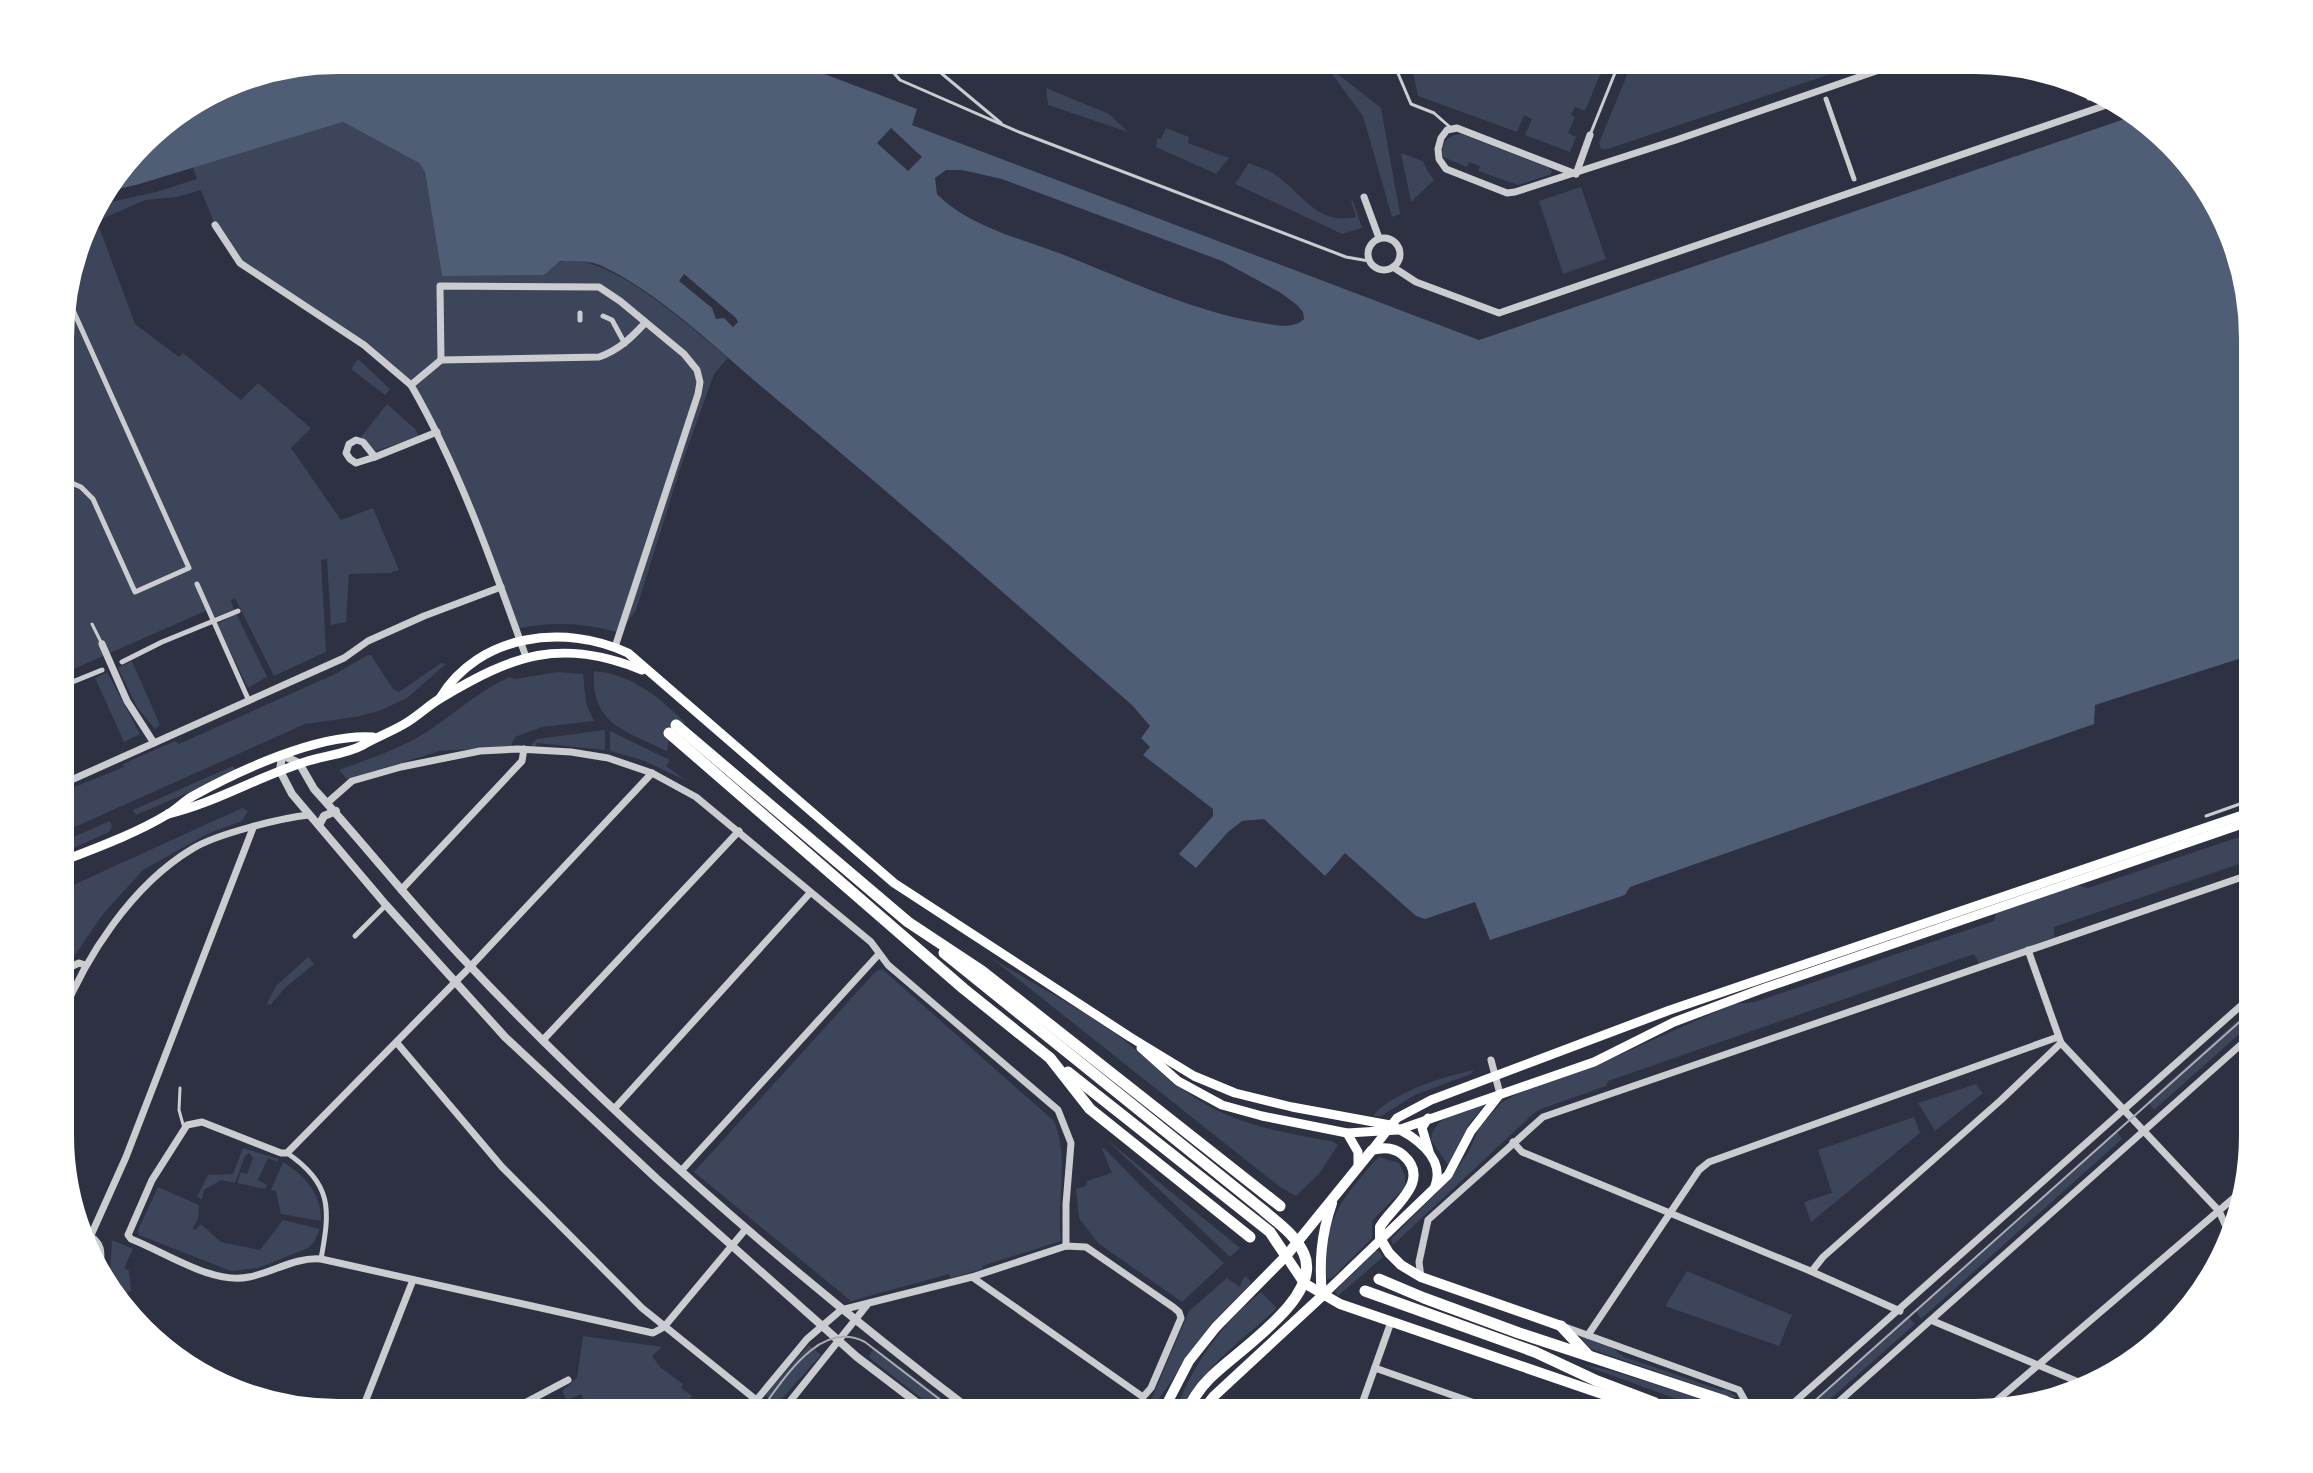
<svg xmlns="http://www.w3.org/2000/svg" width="2313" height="1473" font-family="'Noto Serif',serif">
<rect width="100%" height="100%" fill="#2d3142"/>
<g fill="#3c4559">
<path d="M1410,58H1607L1585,111L1575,107L1571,115L1575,117L1568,133L1576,137L1570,152L1525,135L1532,119L1524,115L1517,132L1418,96Z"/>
<path d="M1634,58H1878L1608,149H1601L1599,143Z"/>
<path d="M1334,71L1381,108L1400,214L1392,217L1363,116L1332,74Z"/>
<path d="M1046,88L1109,114L1128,132L1048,105Z"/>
<path d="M343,122L419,163L425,172L442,275L552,266C594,237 696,332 728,358L714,374L682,463L636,610L620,633C584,623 552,621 516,629L437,432L411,385L379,358L240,263L215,225L201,190L177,197L145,200L97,221L135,324L179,357L183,353L241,400L258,383L311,428L291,448L341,520L373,508L399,570L390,573L349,574L346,622L331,625L327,559L321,560L326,652L274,676L235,598L231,600L234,610L215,617L210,609L60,675V302L87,214L93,206L156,192L197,179L193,167Z"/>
<path d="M1166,128L1189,137L1188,143L1229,158L1216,174L1156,147L1157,138L1161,139Z"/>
<path d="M1461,134L1549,168L1552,172L1549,175L1518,185L1478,171L1480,166L1469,162L1467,167L1443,157C1440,144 1447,135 1461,134Z"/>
<path d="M1401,153L1423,161L1428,172L1434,180L1411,202Z"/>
<path d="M1249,163C1257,167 1266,169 1273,173C1301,191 1316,226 1356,217L1351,201H1353L1362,228L1342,234L1235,184Z"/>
<path d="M1581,187L1606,259L1563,274L1539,201Z"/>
<path d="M358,359L390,389L385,395L351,369Z"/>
<path d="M387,404L415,429L419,436L376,451L361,437Z"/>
<path d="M234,615H237L267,677L248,688L217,624Z"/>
<path d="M368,655H371L393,689L399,692L441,663L446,664L407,698L379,711L355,717L305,724L75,827L60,825V793L124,767L123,764L175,741L179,744L335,674Z"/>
<path d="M132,661L160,725L155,729L137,707L118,668Z"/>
<path d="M594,671C634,675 658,697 686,723L678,724L670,731L667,751C626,731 590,724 594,671Z"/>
<path d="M107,672L140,734L124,742L95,678Z"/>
<path d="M557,672L583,674L586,703L594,721L542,727L515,737L511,746L440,751L347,779L339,770C371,758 403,748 431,729C458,711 480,690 510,677L515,679Z"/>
<path d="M605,730V750L537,743L536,747L531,745L537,739Z"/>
<path d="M610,731L670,760L666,766L687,781L642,760L610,751Z"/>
<path d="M233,766L236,771L234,773L136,815L133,810Z"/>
<path d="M242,808L248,811L242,821L207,834L143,870L103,914L71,961L61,966L60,960L71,952L60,937V891Z"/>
<path d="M110,821L112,826L109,832L60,854V843Z"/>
<path d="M2254,832V859L2054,927V937L1980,965L1974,954L1608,1081L1606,1086L1541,1109L1534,1113L1393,1245L1391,1239L1450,1179L1469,1151L1479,1128L1501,1103L1520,1092L1606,1061L1733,1004L1755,1002L1994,921L1996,913L2077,885L2088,888Z"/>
<path d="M308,957L314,964L286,987L270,1005L267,1004L276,986Z"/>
<path d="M990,957C1031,983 1078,1007 1116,1034C1144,1055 1168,1080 1197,1099C1237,1125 1285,1133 1331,1141L1338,1145L1319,1174L1296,1196L1280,1187Z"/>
<path d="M882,969L1054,1121C1070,1158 1056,1201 1061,1241L982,1266L983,1269L951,1278L949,1274L851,1301L694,1172L876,971Z"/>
<path d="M2254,1006V1021L2154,1110L2148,1101Z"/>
<path d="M1474,1070L1471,1074L1415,1095L1381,1116H1373C1392,1092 1445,1076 1474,1070Z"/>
<path d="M1976,1084L1983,1093L1935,1131L1918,1103Z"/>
<path d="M1487,1102L1469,1124L1448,1165L1431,1140C1432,1115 1468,1110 1487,1102Z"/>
<path d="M1914,1117L1920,1133L1811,1222L1804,1202L1832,1193L1818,1150Z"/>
<path d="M2116,1131L2122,1139L1921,1319L1915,1310L1917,1308Z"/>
<path d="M1106,1139L1240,1248L1230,1257Z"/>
<path d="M243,1148L278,1159V1162L268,1158L258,1180L267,1185L265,1189L237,1183L241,1172L247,1174L253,1158L249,1153L245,1156L235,1183L221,1180L204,1190L202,1199L197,1197L208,1175L233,1174Z"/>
<path d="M1104,1148L1140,1185L1224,1263L1182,1302L1098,1243L1079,1218L1076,1189L1086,1186L1087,1181L1112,1173L1102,1149Z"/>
<path d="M1379,1157L1399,1163L1405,1175V1187L1372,1221V1238L1333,1277L1327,1280C1321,1240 1332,1211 1358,1181C1365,1173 1371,1164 1379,1157Z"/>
<path d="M283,1162C303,1174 323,1195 321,1221L281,1214L276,1191L271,1190Z"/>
<path d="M158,1187L199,1205L198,1219L193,1228L195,1230L201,1224L221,1242L260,1250L283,1220L320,1229L314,1242L308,1248L258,1268L231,1271L139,1235L138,1230Z"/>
<path d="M112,1240L133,1249L124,1268L129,1271L131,1291L120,1296L110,1274Z"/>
<path d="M1376,1251H1379L1383,1257L1338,1296L1335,1291Z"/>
<path d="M1687,1271L1792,1315L1779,1346L1665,1306Z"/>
<path d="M1246,1276L1251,1282L1250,1285L1214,1321L1149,1413L1139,1415L1143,1406L1151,1400L1189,1311L1227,1278L1240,1287L1242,1280Z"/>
<path d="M1261,1292L1276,1307L1275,1310C1240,1342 1199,1370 1179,1415H1174C1191,1367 1221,1324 1261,1292Z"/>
<path d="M1907,1316L1915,1324L1819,1409L1812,1402Z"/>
<path d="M583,1336L662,1347L652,1356L660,1367L683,1384L681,1388L692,1396L681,1415H637L633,1409L615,1415H591L581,1394L567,1400L562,1391L577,1378Z"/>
<path d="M1579,1336L1614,1349L1624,1357L1721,1390L1726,1389L1737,1397L1734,1398L1591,1349Z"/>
<path d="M809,1345L821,1355L778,1403L765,1395Z"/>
<path d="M874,1348L878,1350L964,1415H943L871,1359L869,1356Z"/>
<path d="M1583,1365L1609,1370L1746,1413L1721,1415Z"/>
</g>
<path fill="#4f5d75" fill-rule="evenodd" d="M338,58H782L917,109L912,125L1479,340L2139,114L2217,198L2254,319V654L2095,705L2094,724L1630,887L1625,895L1490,940L1475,902L1425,919L1416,916L1345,853L1325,876L1264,819L1242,821L1228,832L1196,868L1179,854L1213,816V809L1143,755L1150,747L1141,738L1150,726L1132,705C1014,602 896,498 775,398C723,355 662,294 602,266C589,260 574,261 560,261L544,275L442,276L425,172L419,163L343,122L136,185L104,192L153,128L231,79ZM946,170H962L1002,179L1222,261L1281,293L1297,305L1303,312L1304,319C1295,328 1280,326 1269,324C1199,314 1130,281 1064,255C1023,239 969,227 937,194L935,178Z"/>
<g fill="#2d3142">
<path d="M891,128L922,157L908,171L877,143Z"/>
<path d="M684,274L736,318L738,322L733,327L724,318L716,319L712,308L679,281Z"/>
</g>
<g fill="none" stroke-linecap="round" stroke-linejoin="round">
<g stroke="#caccd0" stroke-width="3">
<path d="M897,58L893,72L900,80L1019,132L1346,257L1369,261"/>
<path d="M923,58L1001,123"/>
<path d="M1389,58L1394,64L1411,104L1434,113L1451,128"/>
<path d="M1590,135L1621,58"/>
<path d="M92,624L102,644"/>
<path d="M2206,816L2254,799"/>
<path d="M180,1088L179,1110L184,1128"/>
</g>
<g stroke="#caccd0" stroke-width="5">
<path d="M2083,82L2089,98"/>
<path d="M1826,99L1854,179"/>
<path d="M580,313V320"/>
<path d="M603,316L612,320L625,344"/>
<path d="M60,478L81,487L93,499L135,592L189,568L64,290"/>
<path d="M197,584L249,701"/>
<path d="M122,662L162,642L238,611"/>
<path d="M60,687L102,670"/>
<path d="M355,936L386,905"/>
<path d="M287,1153C333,1184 330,1210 321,1259"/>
</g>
<g stroke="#caccd0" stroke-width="7">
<path d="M1576,174L1457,128L1447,130L1441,138L1438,149L1439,159L1446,169L1507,193L1515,192L1676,140L1914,58"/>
<path d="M1576,174L1590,135"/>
<path d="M1364,197L1379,238"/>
<path d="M215,225L240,263L364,345L411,385"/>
<circle cx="1384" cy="254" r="16"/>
<path d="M1393,267L1416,282L1499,313L2121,100"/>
<path d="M441,360L440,286L599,287L620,301L684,354L697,370L700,382L698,394L615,647"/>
<path d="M356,440L363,442L375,457L356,463L350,459L346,453L349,444Z"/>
<path d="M375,457L437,432"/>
<path d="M102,644L127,701L154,743"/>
<path d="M526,657C493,565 460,470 411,385L441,360L599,357C619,350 631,338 645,323"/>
<path d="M652,773L470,967L287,1153H281L202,1122L187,1125L152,1180L128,1235L131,1239C165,1252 212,1285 249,1277C274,1272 295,1257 321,1259L653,1333L664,1327L745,1230"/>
<path d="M60,785L344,658L368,641L424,616L501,587"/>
<path d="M327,803L352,781L401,767L480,751L518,749L571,752L608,758L652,773L696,797L871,942L888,965L1058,1110L1071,1143L1066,1204V1246"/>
<path d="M401,890L522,761L524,749"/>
<path d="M2028,950L2061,1043L2219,1211L2228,1231"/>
<path d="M60,972L79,963L85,965"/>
<path d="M60,1021C85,957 132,885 192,849C216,834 281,818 309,815"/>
<path d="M543,1040L739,831"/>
<path d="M397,1043L502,1167L642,1308L755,1399"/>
<path d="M1491,1060L1500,1094"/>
<path d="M614,1109L810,893"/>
<path d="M1513,1142L1522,1152L1808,1270L1900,1311"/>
<path d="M681,1171L879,954"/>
<path d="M83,1232C105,1242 102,1254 99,1275"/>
<path d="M87,1244L126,1157L253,828"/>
<path d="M89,1248L92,1255"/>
<path d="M1812,1271L1823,1257L2001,1100L2061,1043"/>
<path d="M1421,1277L1419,1262L1428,1220L1543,1117L2254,873"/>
<path d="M1933,1321L2088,1386"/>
<path d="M1565,1327L1739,1390L1749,1408"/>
<path d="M1588,1335L1699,1170L1709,1162L2058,1037"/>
<path d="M1375,1368L1509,1415"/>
<path d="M1781,1414L2254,994"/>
<path d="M1825,1414L2254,1033"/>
<path d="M1981,1414L2242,1191"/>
<path d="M360,1415L413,1280"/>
<path d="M502,1415L568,1380"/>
<path d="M744,1415L807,1339L841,1310L972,1277L1066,1246L1086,1247L1173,1307L1179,1312L1181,1318L1151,1388L1143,1397L972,1277"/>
<path d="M779,1415L867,1305"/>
<path d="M1358,1415L1391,1322"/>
</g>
<g stroke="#caccd0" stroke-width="8">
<path d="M319,825L324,816L336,811"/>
<path d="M933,1415L857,1357L657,1179L505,1037L386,905L292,794L280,771L282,755L299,763L314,789C367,847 415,909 470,966C625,1130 797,1278 977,1415"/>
</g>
<g stroke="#fff" stroke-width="9">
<path d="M440,698C479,634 564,623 628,653L894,883L1130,1037L1194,1076L1235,1093L1292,1107L1390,1125C1413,1135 1446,1157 1435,1186"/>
<path d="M168,814C214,803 254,779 299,764C319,756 345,755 363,745C377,737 393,731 406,723C419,715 429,705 441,698C513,655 560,637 642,670"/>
<path d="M60,862C96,848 135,834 168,814C177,809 184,801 193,796C240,770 320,733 373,737"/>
<path d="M1141,1048L1178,1081L1222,1105L1262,1116L1347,1133L1398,1130L1594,1062L1674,1022L1759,990L2254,820"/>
<path d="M1428,1118L1422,1128L1429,1151"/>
<path d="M1347,1133L1358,1152V1166"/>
<path d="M1372,1150L1397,1118L1431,1100L1670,1010L2254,811"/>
<path d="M1322,1296L1448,1175L1471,1131L1500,1094"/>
</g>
<g stroke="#fff" stroke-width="10">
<path d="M1286,1256L1304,1283L1340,1304L1652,1411L1675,1410"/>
<path d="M1322,1296C1319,1262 1321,1235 1332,1203"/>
<path d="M1725,1401L1768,1415"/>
<path d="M1161,1415L1189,1361L1216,1327L1286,1256L1372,1150C1383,1147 1394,1147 1403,1155C1433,1181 1391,1207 1380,1227V1238L1389,1253L1401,1265L1421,1277L1561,1326"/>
<path d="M1199,1415L1213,1397L1322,1296"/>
</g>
<g stroke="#fff" stroke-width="11">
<path d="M676,725L908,922L982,971L1280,1206"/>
<path d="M669,733L964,989L1050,1058L1090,1109L1250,1237"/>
<path d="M944,953L1263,1210C1278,1223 1296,1235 1304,1254C1323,1298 1236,1351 1209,1379C1199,1389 1191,1402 1185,1415"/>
<path d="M1068,1072L1270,1232L1286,1256"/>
<path d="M1379,1279L1424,1298L1519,1333L1725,1401"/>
<path d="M1365,1291L1535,1352L1597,1381L1655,1403"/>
<path d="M1561,1326L1588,1355"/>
</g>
<g stroke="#abadb3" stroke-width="2">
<path d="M1800,1414L2254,1009"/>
<path d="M757,1415C782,1383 818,1318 865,1342L960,1415"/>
</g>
</g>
<path d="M0 0H2313V1473H0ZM338 72H1975A266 266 0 0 1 2241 338V1135A266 266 0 0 1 1975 1401H338A266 266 0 0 1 72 1135V338A266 266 0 0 1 338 72Z" fill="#fff" fill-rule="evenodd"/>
<path fill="none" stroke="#fff" stroke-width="4" d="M338 72H1975A266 266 0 0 1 2241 338V1135A266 266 0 0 1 1975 1401H338A266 266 0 0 1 72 1135V338A266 266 0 0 1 338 72Z"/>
</svg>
